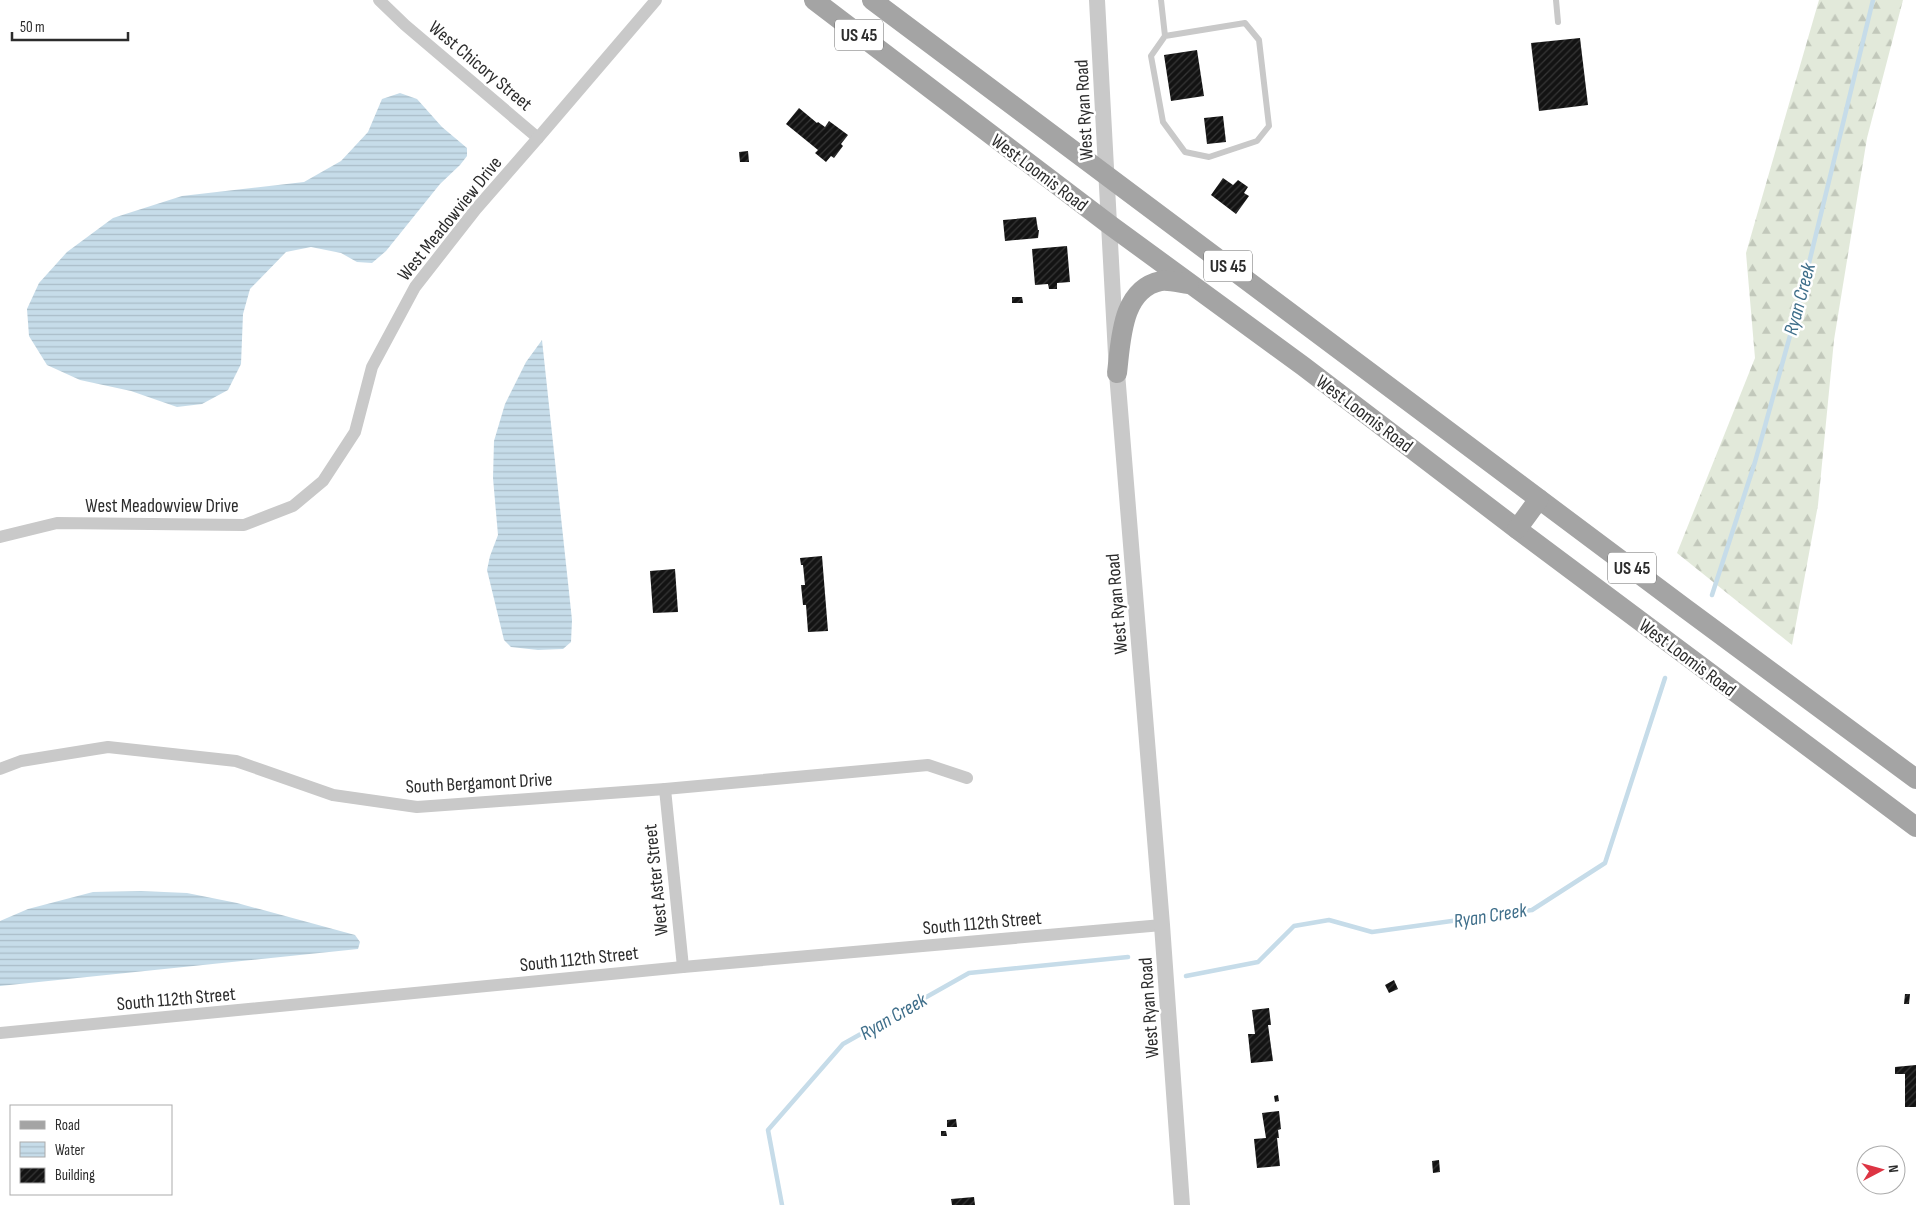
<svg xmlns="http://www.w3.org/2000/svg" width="1916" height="1205" font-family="'Sofia Sans Condensed',sans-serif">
<defs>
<pattern id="forest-firs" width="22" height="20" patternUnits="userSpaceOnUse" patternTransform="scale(1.25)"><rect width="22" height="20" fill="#e2e9da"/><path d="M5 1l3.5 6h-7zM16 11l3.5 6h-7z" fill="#c2c8bb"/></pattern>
<pattern id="water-rules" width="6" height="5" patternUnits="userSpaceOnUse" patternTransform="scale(1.25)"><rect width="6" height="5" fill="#c6dce9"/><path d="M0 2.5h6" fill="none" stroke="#aabdc8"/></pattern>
<pattern id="building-hatch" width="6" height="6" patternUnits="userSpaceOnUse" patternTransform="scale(1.25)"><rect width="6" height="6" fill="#131313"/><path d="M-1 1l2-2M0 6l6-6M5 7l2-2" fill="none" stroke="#363636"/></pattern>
</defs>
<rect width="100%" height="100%" fill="#fff"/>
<path fill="url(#forest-firs)" d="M1819,0H1903L1867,138L1834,340L1818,505L1792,645L1677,553L1755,358L1746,253Z"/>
<g fill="url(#water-rules)">
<path d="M400,93L417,99L442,127L467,148V156L460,165L440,184L386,251L372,263L357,262L341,253L311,247L286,252L250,289L243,314L241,364L228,390L202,404L177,407L131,391L80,380L47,365L29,336L27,309L39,283L67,252L113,218L182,196L304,182L341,161L368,132L382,99Z"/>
<path d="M542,340L572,620L571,642L563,649L538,650L511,647L504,640L487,570L490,556L498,535L493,478L494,441L505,404L526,362Z"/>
<path d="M141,891L187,893L237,903L355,935L360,942L358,949L0,986V921L28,909L93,892Z"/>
</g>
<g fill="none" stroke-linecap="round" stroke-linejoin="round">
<g stroke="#c6dce9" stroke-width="4.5">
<path d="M1712,595L1755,462L1801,296L1873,0"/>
<path d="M1186,976L1258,962L1294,926L1329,920L1372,932L1532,910L1605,863L1665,678"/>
<path d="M782,1205L768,1130L843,1044L969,973L1128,957"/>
</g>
</g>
<g fill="url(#building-hatch)">
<path d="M1580,38L1588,105L1539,111L1531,43Z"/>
<path d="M1197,50L1204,96L1171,101L1164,55Z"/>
<path d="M799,108L817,123L818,122L825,127L829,121L848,135L841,144L843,146L834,158L831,156L826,162L815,153L818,150L786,124Z"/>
<path d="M1223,116L1226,142L1207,144L1204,118Z"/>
<path d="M748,151L749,162H740L739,152Z"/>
<path d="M1223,178L1233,185L1238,180L1248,187L1244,193L1249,196L1236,214L1211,195Z"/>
<path d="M1036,217L1038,230H1039L1038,238L1005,241L1003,220Z"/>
<path d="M1067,246L1070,282L1057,283V289H1049L1048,284L1035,285L1032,249Z"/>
<path d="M1012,297H1022L1023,303H1012Z"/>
<path d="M822,556L828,631L808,632L806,605H803L801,585H805L803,565H801L800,558Z"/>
<path d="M675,569L678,612L653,613L650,571Z"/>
<path d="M1394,980L1398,989L1389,993L1385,985Z"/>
<path d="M1905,994H1910L1909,1004H1904Z"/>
<path d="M1269,1008L1271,1025H1268L1273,1061L1251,1063L1248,1034H1255L1252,1010Z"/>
<path d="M1916,1065V1107H1905V1074H1895V1067Z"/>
<path d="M1278,1095L1279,1101L1275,1102L1274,1096Z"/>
<path d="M1279,1111L1281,1129L1278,1130L1279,1138H1277L1280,1166L1257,1168L1254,1139L1266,1138L1262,1113Z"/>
<path d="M956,1119L957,1127H947V1120Z"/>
<path d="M941,1131H946L947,1136H941Z"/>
<path d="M1439,1160L1440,1172L1433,1173L1432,1161Z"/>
<path d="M974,1197L975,1205H952L951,1199Z"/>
</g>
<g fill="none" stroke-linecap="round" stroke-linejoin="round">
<g stroke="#c9c9c9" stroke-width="6">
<path d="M1161,0L1165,36L1151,56L1163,122L1185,152L1209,157L1257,141L1269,126L1259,40L1245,23L1165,36"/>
<path d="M1556,0L1558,22"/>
</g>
<g stroke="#c9c9c9" stroke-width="12">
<path d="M379,0L405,25L538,138"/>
<path d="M0,537L57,523L244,525L293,506L323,481L355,432L372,367L415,287L476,209L538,138L656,0"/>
<path d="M0,769L21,761L108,747L236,761L333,795L417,807L665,789L928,765L967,778"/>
<path d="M665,789L683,967"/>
<path d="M0,1033L683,967L1162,925"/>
</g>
<path stroke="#c9c9c9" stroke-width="16" d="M1097,0L1117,373L1162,925L1182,1205"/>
<g stroke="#a4a4a4" stroke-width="20">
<path d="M814,0L1110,225L1303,366L1517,529L1916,827"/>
<path d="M872,0L1686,609L1916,779"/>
<path d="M1117,373C1121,341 1121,289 1161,281C1170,280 1180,283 1189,284"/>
<path d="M1517,529L1539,499"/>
</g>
</g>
<g text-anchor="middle" stroke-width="5" stroke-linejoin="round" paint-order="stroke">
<g fill="#fff" stroke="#6b6b6b" stroke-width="1">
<rect x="835" y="19.5" width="48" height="31" rx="4"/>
<rect x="1204" y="250.5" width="48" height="31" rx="4"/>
<rect x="1608" y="552.5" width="48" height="31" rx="4"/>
</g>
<g font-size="18" font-weight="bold" fill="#2c2c2c">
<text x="859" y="41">US 45</text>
<text x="1228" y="272">US 45</text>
<text x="1632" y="574">US 45</text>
</g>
<g font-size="19" fill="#2c2c2c" stroke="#fff">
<text transform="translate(481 65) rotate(40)" y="7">West Chicory Street</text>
<text transform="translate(1083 110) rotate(-93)" y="7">West Ryan Road</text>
<text transform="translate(1040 172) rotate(37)" y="7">West Loomis Road</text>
<text transform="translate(449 218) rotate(-51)" y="7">West Meadowview Drive</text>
<text transform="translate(1365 413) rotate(37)" y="7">West Loomis Road</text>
<text x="162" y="512">West Meadowview Drive</text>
<text transform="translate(1116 604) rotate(-95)" y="7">West Ryan Road</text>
<text transform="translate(1688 657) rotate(37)" y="7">West Loomis Road</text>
<text transform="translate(479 782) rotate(-3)" y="7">South Bergamont Drive</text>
<text transform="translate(655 880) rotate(-96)" y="7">West Aster Street</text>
<text transform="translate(982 922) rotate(-5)" y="7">South 112th Street</text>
<text transform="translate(579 958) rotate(-6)" y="7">South 112th Street</text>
<text transform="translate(176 998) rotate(-5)" y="7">South 112th Street</text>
<text transform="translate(1148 1008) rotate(-94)" y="7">West Ryan Road</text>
</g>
<g font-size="20" font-style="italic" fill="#3e6e8a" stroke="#fff">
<text transform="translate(1799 299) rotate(-75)" y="7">Ryan Creek</text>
<text transform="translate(1490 915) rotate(-9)" y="7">Ryan Creek</text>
<text transform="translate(893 1016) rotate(-30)" y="7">Ryan Creek</text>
</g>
</g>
<rect x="10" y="1105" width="162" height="90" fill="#ffffff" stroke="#ababab"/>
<rect x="20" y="1121" width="25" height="8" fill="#a4a4a4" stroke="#ababab"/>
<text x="55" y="1130" font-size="15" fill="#2c2c2c">Road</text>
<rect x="20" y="1142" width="25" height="15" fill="url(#water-rules)" stroke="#ababab"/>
<text x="55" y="1155" font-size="15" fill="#2c2c2c">Water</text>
<rect x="20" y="1168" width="25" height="15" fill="url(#building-hatch)" stroke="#ababab"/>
<text x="55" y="1180" font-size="15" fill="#2c2c2c">Building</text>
<g transform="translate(1881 1170) rotate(84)"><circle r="24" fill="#ffffff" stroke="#ababab"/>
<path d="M0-4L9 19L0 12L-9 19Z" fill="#dd3443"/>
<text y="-8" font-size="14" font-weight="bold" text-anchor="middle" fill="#2c2c2c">N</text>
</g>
<path d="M12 32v8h116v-8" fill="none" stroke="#2c2c2c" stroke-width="2.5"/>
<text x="20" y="32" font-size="15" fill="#2c2c2c" stroke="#ffffff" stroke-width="4" paint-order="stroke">50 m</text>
</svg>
